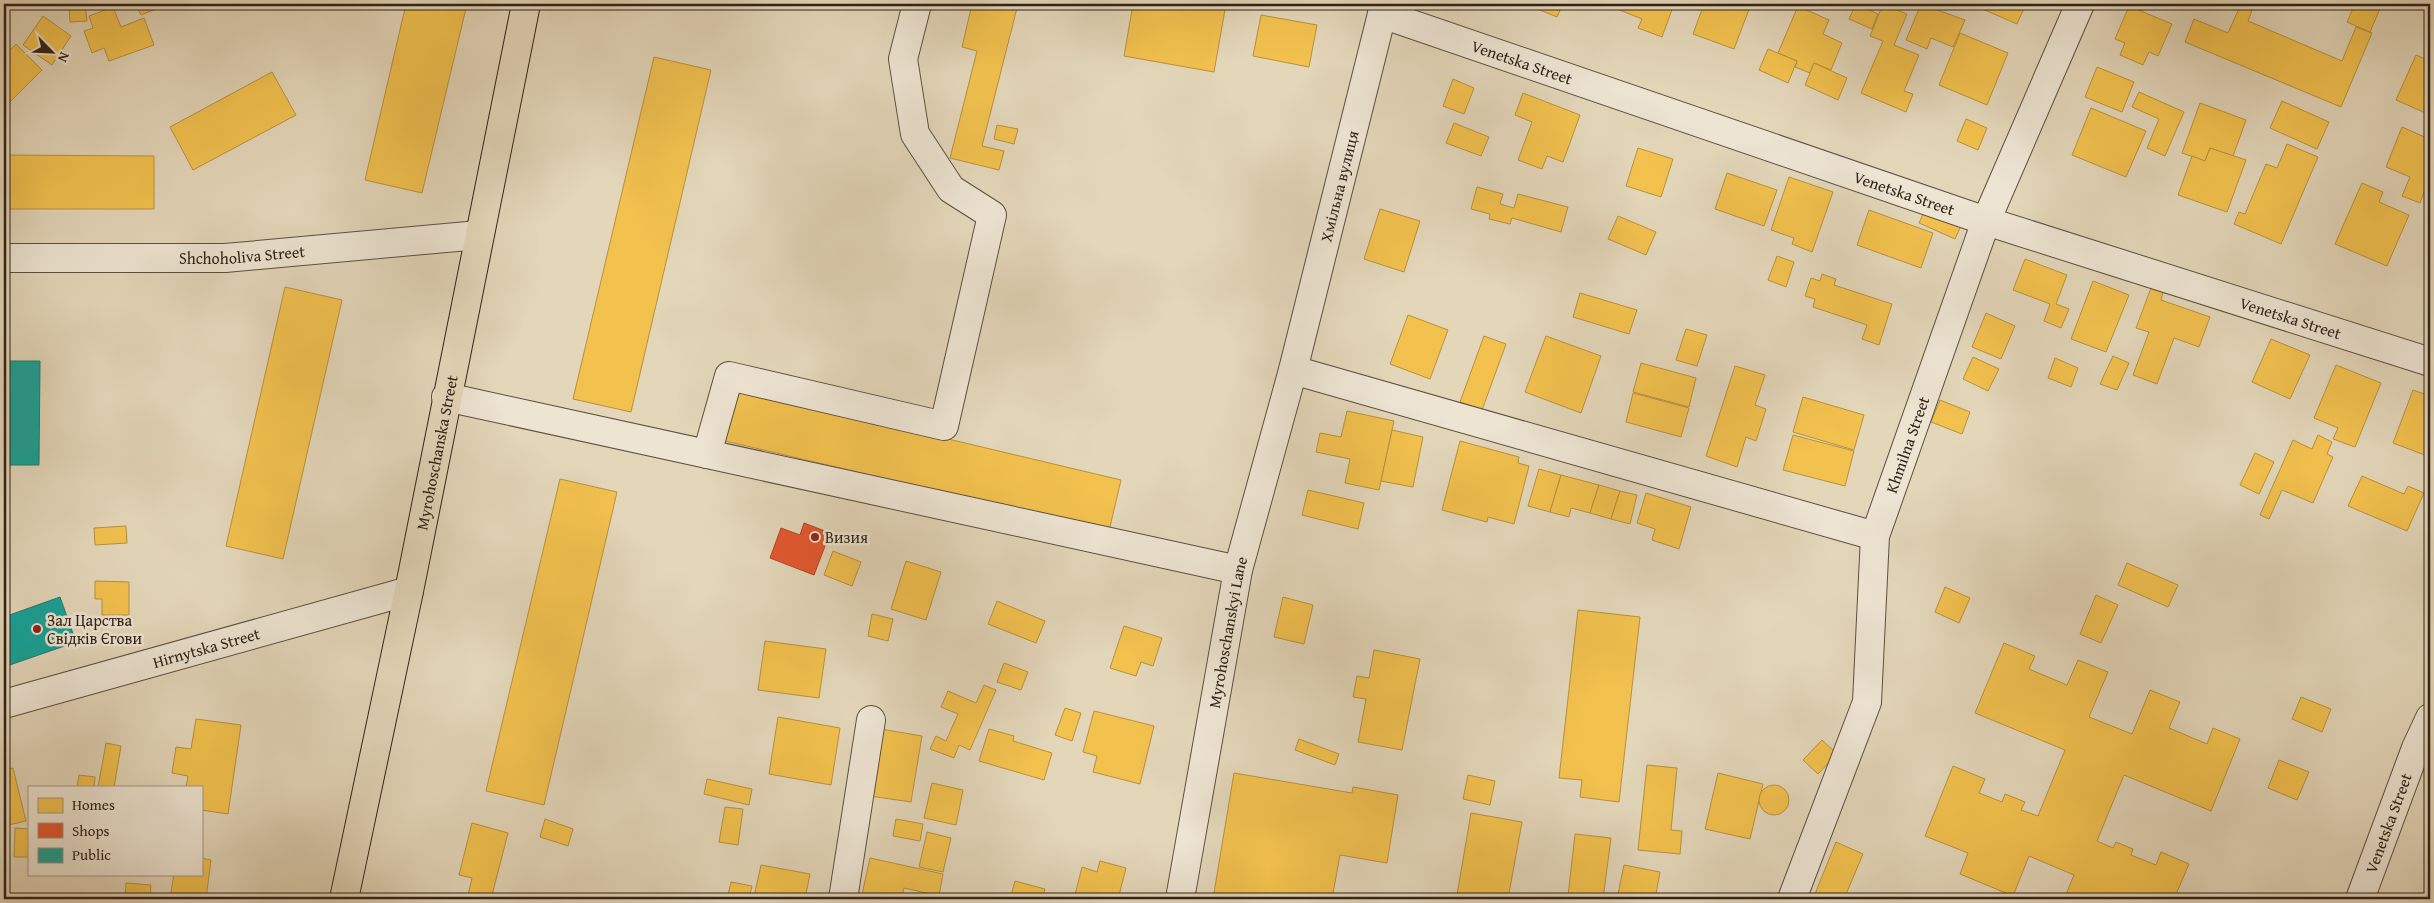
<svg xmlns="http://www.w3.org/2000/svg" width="2434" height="903" font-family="'Gentium Book Plus',serif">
<rect width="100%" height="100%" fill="#e3d6b9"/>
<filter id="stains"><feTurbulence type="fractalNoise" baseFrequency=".004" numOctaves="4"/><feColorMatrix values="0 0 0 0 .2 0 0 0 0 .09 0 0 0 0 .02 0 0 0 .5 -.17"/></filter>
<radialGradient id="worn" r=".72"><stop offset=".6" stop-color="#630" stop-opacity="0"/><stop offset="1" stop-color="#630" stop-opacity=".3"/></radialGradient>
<g fill="#f2c14e" stroke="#b8913e">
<path d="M69,4H85L87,21L70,22Z"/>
<path d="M136,4H168L141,15Z"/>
<path d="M406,4H467L422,193L365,180Z"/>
<path d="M972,4H1018L982,146L1004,151L999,170L950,158L977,51L962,47Z"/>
<path d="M1133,4H1226L1214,72L1124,56Z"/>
<path d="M1525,4H1563L1557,17Z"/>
<path d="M1619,4H1674L1662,37L1638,28L1642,19L1617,9Z"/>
<path d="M1704,4H1751L1734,49L1693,34Z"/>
<path d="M1856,4H1870L1867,9L1878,14L1872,29L1849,19Z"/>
<path d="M1883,4L1907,14L1894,45L1919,55L1904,91L1913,94L1906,112L1861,93L1883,41L1870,36Z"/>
<path d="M1921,4L1965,20L1953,47L1931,38L1927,49L1906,40Z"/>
<path d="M1971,4H2026L2017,24Z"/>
<path d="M2241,4L2254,5L2248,21L2342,61L2356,27L2372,33L2341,107L2185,42L2194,19L2228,33Z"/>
<path d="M2355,4H2382L2370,32L2347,22Z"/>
<path d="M1798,6L1829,20L1823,34L1842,43L1831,70L1814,63L1810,73L1795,67L1797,61L1778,53Z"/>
<path d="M2129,6L2172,24L2158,56L2149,52L2143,65L2120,55L2125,43L2115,39Z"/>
<path d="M113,7L121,27L144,18L154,45L109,61L104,48L92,53L84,31L93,28L89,16Z"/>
<path d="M1261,15L1317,25L1309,67L1253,56Z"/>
<path d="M43,16L71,36L52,65L23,45Z"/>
<path d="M1960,33L2008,53L1987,105L1939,85Z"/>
<path d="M16,44L42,70L4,108V56Z"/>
<path d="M1768,49L1797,61L1788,83L1759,70Z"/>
<path d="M2416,55L2430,61V115L2396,100Z"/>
<path d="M654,57L711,70L631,412L573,399Z"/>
<path d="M1814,63L1847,78L1838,100L1805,85Z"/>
<path d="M2097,67L2134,82L2122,112L2085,97Z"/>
<path d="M272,72L296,115L193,170L170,127Z"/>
<path d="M1453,79L1474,88L1464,114L1443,106Z"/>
<path d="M2139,92L2184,112L2165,156L2147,148L2159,119L2132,107Z"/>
<path d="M1523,93L1580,115L1563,162L1547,156L1542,169L1518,160L1532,122L1515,115Z"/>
<path d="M2282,101L2329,122L2317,149L2270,128Z"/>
<path d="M2200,103L2246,120L2233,156L2210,148L2205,161L2182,153Z"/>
<path d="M2091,108L2146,131L2126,177L2072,155Z"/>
<path d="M1966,119L1987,128L1978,150L1957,141Z"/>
<path d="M1454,123L1489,137L1481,156L1446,143Z"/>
<path d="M997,125L1018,129L1014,144L994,139Z"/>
<path d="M2402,127L2427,138L2424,145L2430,148V177L2420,203L2402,196L2410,177L2386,167Z"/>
<path d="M2287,144L2318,157L2281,244L2234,224L2239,212L2245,214L2266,164L2277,168Z"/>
<path d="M1638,148L1673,159L1661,197L1626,186Z"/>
<path d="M2210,148L2246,160L2227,212L2178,195L2192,156L2205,161Z"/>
<path d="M4,155L154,156V209H4Z"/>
<path d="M1727,173L1777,190L1764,226L1715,209Z"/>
<path d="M1789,177L1833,192L1812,252L1792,244L1794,238L1771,230Z"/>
<path d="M2362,183L2383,192L2379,202L2409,215L2387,266L2335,244Z"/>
<path d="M1477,187L1503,194L1500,204L1514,208L1518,194L1568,207L1561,232L1512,218L1510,224L1489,219L1490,214L1471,209Z"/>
<path d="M1380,209L1420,221L1404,272L1364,259Z"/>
<path d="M1869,210L1933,233L1921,268L1857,245Z"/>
<path d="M1925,210L1961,226L1955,239L1919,223Z"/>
<path d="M1618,216L1656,232L1646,255L1608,239Z"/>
<path d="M1777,256L1794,262L1786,287L1768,280Z"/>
<path d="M2025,259L2067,275L2056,304L2069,309L2061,328L2044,321L2050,304L2013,290Z"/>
<path d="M1822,274L1836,279L1834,285L1892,304L1879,345L1862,339L1867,325L1813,307L1815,299L1805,296L1811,278L1820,281Z"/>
<path d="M2093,281L2129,295L2106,352L2071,339Z"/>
<path d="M285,287L342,300L283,559L226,546Z"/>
<path d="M2151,288L2163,292L2161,300L2210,317L2199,347L2174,338L2157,384L2133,375L2149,332L2136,328Z"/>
<path d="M1580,293L1637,310L1629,334L1573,317Z"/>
<path d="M1986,313L2015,326L2001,359L1972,347Z"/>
<path d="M1408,315L1448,330L1430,379L1390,364Z"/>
<path d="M1686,329L1707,335L1697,366L1676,360Z"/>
<path d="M1484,336L1506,344L1482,410L1460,402Z"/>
<path d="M1546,336L1601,356L1581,413L1525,392Z"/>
<path d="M2271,339L2310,355L2290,399L2252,382Z"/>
<path d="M2113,356L2129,363L2117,390L2100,384Z"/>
<path d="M1973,357L1999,369L1988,391L1963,379Z"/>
<path d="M2055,358L2078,368L2071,387L2048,378Z"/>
<path d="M1641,363L1696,378L1689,407L1633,392Z"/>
<path d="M2336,365L2381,383L2355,447L2333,439L2338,428L2314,418Z"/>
<path d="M1735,366L1765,375L1755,405L1766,409L1756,441L1746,437L1737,467L1706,456Z"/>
<path d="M733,388L1121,480L1109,531L721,440Z"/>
<path d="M2413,390L2430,396V457L2393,443Z"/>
<path d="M1633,393L1689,408L1681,437L1626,422Z"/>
<path d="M1803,397L1864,415L1854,450L1793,432Z"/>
<path d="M1940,400L1970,412L1962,434L1931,422Z"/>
<path d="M1347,411L1394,421L1379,490L1345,483L1350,459L1316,452L1320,433L1341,437Z"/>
<path d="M1392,430L1423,437L1413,487L1381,481Z"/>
<path d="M1793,435L1854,451L1845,486L1783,470Z"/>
<path d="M2318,435L2332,442L2327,454L2333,457L2313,503L2282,490L2269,519L2260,515L2293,440L2312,449Z"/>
<path d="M1460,441L1519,457L1518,463L1529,466L1514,524L1488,517L1487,522L1442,510Z"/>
<path d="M2255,453L2274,462L2259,494L2240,485Z"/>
<path d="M1539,469L1561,475L1550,512L1528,506Z"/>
<path d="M1561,475L1599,485L1590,513L1571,508L1569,517L1550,512Z"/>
<path d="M2362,476L2404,494L2408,486L2424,493L2407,531L2348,506Z"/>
<path d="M560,479L617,492L544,805L486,791Z"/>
<path d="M1599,485L1620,491L1611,519L1590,513Z"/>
<path d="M1308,490L1364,503L1358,529L1302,515Z"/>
<path d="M1620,491L1637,495L1630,524L1611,519Z"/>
<path d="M1646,493L1691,507L1679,549L1652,540L1655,529L1637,523Z"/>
<path d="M126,526L127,543L95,545L94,528Z"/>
<path d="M833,551L861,562L852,586L824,575Z"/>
<path d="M906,561L941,572L926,620L891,609Z"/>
<path d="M2127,563L2178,585L2168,607L2118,585Z"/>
<path d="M95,581L129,582V615H102V599H95Z"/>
<path d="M1945,587L1970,598L1959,623L1935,612Z"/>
<path d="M2096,595L2118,605L2101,643L2080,634Z"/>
<path d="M1283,597L1313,605L1304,644L1274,637Z"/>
<path d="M997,601L1045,621L1036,643L988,624Z"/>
<path d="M1578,610L1640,617L1619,802L1580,797L1582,780L1559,778Z"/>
<path d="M872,614L893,619L888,641L868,636Z"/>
<path d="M1124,626L1162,638L1153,666L1141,662L1136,676L1110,668Z"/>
<path d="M765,641L826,649L819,698L758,690Z"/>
<path d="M2004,643L2035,656L2029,669L2067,685L2078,660L2108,672L2089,717L2132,734L2150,690L2180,702L2169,728L2207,744L2213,728L2240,739L2211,811L2124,775L2097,841L2113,848L2116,842L2133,849L2131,855L2156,865L2161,852L2189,864L2174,899H2064L2074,875L2029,856L2013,896L1960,874L1968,853L1925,836L1953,766L1985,779L1979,793L2002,802L2005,794L2025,802L2021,810L2038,816L2065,750L1975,713Z"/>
<path d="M1374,650L1420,659L1402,750L1358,742L1366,699L1353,697L1357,676L1369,678Z"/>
<path d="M1004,663L1028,672L1021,690L997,682Z"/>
<path d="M984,685L996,690L970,750L959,745L954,758L930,749L936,736L946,741L958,714L941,707L948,691L976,703Z"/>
<path d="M2301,697L2331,709L2322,732L2292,719Z"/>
<path d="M1065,708L1081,713L1072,741L1055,735Z"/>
<path d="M1094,711L1154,726L1140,784L1093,772L1097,756L1083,752Z"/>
<path d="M778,717L840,728L831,785L769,774Z"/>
<path d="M196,719L241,725L228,814L201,810V787H186L188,776L172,773L176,747L191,749Z"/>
<path d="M881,729L922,736L911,802L870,796Z"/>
<path d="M989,729L1014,736L1013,741L1052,753L1044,780L979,761Z"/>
<path d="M1299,739L1339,754L1335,765L1295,750Z"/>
<path d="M1822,740L1837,754L1818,774L1803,760Z"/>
<path d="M106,743L121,746L114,787H98Z"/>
<path d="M2279,760L2309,772L2297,800L2268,788Z"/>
<path d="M1647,765L1677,768L1671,830L1682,831L1680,854L1638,850Z"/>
<path d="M13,768L26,821L4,826V770Z"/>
<path d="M1234,773L1352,793L1353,787L1398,795L1387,863L1340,855L1332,899H1213Z"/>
<path d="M1718,773L1763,784L1750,839L1705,829Z"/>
<path d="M79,775L95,777L94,787H77Z"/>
<path d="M1468,775L1495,781L1490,805L1463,799Z"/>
<path d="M707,779L752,789L749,805L704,794Z"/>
<path d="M932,783L963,790L956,825L924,818Z"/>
<circle cx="1774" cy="800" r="15"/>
<path d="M725,807L743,809L738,845L719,842Z"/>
<path d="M1471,813L1522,822L1508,899H1480L1457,895Z"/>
<path d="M545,819L573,829L568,846L540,837Z"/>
<path d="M896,819L923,824L920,841L893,836Z"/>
<path d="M472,823L508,833L491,899H467L472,878L459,875Z"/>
<path d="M15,828L29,829V857H14Z"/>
<path d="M927,832L951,838L943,872L919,867Z"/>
<path d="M1575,834L1611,838L1603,899L1568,896Z"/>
<path d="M1836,842L1863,854L1844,899H1827L1815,894Z"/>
<path d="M201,858L211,860L206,899H170L174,874H201Z"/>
<path d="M870,858L943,874L939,896L904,888L901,899H861Z"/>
<path d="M1100,861L1126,868L1118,899H1074L1082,867L1097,872Z"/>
<path d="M761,865L810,874L805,899L754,897Z"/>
<path d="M1624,865L1660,872L1655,899H1617Z"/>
<path d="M1015,881L1045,889L1042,899H1010Z"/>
<path d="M731,882L752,886L749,899H727Z"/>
<path d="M126,883L151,885L150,899H125Z"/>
</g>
<path fill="#e4572e" stroke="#ae4727" d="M804,523L830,533L814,575L770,558L781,528L800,535Z"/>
<g fill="#17a398" stroke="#1e7c72">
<path d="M4,361H40L39,465H4Z"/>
<path d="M60,597L76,642L4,667V617Z"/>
</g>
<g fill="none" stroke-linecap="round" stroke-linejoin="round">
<g stroke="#5c4f40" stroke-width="30">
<g id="minor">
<path id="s1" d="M1382,14L1986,221L2430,362"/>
<path id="s2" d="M4,258H225L479,235"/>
<path d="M1293,370L1875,536"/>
<path d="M446,397L1238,570"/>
<path d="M707,454L729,376L944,426L992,215L951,189L915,134L903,59L917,4"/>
<path id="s3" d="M4,704L409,591"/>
<path d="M843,899L871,720"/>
<path id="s4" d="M1180,899L1238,570L1293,370L1382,14L1390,4"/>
<path id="s5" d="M1792,899L1867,702L1875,536L1986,221L2080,4"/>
<path id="s6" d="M2360,899L2416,748L2430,718"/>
</g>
</g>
<g stroke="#2f2218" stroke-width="30">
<g id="major">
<path id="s7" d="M344,899L409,591L526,4"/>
</g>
</g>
<use href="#minor" stroke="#ede4d2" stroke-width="28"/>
<use href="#major" stroke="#e3d6b9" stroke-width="28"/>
</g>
<g fill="#8f2418" stroke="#ede4d2" stroke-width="2">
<circle cx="815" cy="537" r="5"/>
<circle cx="37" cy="629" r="5"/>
</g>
<g text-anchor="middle" stroke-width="5" stroke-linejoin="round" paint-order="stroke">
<g font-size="16" fill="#2f2218" stroke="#ede4d2">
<text dy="6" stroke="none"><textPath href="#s1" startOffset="148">Venetska Street</textPath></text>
<text dy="6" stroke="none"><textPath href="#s4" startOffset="731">Хмільна вулиця</textPath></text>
<text dy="6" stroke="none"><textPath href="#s1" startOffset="552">Venetska Street</textPath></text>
<text dy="6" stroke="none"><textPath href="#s2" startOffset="238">Shchoholiva Street</textPath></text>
<text dy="6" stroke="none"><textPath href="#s1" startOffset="958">Venetska Street</textPath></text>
<text dy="6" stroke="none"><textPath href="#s5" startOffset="474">Khmilna Street</textPath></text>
<text dy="6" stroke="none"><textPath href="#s7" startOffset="456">Myrohoschanska Street</textPath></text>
<text dy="6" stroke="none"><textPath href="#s4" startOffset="271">Myrohoschanskyi Lane</textPath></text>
<text dy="6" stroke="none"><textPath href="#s3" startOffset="210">Hirnytska Street</textPath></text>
<text dy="6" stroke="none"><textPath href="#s6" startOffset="81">Venetska Street</textPath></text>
</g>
<g font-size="16" fill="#2f2218" stroke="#ede4d2" text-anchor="start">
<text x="825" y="543">Визия</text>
<text x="47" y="626">Зал Царства<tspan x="47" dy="18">Свідків Єгови</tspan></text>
</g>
</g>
<rect width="2434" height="903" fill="none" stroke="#e3d6b9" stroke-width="20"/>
<rect x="5" y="5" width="2424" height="893" fill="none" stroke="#2f2218" stroke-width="2.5"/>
<rect x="10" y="10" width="2414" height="883" fill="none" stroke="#2f2218"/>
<rect x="28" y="786" width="175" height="90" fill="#ede4d2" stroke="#a19688"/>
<rect x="38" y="798" width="25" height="15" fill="#f2c14e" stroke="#a19688"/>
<text x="72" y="810" font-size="15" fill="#2f2218">Homes</text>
<rect x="38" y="823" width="25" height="15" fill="#e4572e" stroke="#a19688"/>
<text x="72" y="836" font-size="15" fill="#2f2218">Shops</text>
<rect x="38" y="848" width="25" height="15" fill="#17a398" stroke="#a19688"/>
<text x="72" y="860" font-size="15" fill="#2f2218">Public</text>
<g transform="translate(52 52) rotate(114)" stroke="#ede4d2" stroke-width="4" paint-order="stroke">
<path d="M0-4L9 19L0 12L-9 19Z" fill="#2f2218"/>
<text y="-8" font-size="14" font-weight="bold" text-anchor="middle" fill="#2f2218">N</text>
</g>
<rect width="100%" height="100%" filter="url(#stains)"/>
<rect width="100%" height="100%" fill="url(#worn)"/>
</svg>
